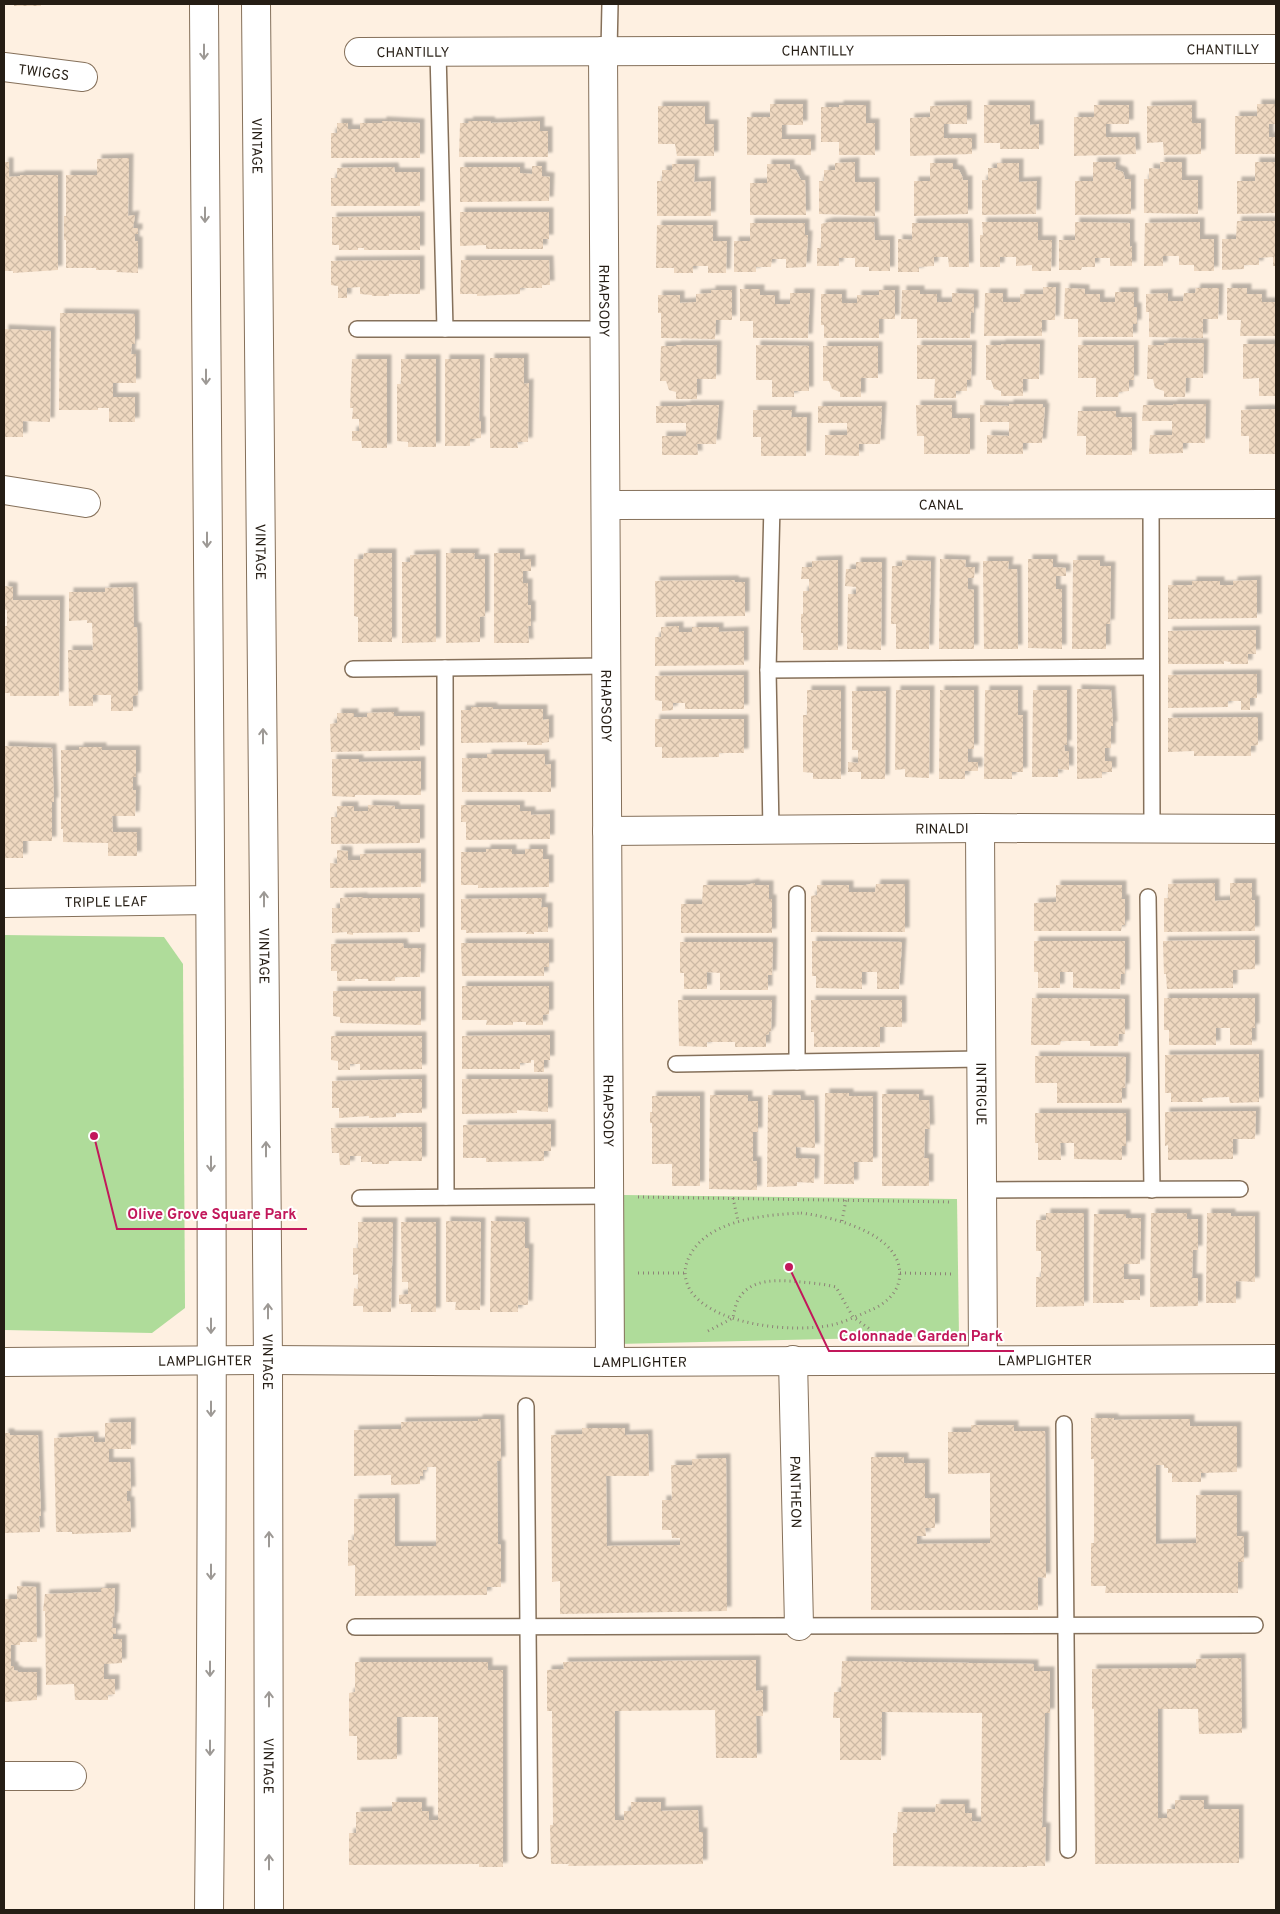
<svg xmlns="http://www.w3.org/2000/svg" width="1280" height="1914" font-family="Overpass,sans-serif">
<defs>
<pattern id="building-cross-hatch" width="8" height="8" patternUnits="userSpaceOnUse" patternTransform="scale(1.25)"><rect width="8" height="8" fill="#efd8c0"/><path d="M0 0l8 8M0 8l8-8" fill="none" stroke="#cdb9a4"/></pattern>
<filter id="shadow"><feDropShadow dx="4.5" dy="-4.5" stdDeviation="1" flood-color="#0004"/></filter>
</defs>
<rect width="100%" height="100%" fill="#fef0e1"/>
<g fill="#afdc9a">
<path d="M4,935L164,937L183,964L185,1308L152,1333L4,1330Z"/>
<path d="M623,1195L957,1199L959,1336L618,1344Z"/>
</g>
<g fill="url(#building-cross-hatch)" filter="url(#shadow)">
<rect x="14" y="4" width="27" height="2"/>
<path d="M770,104H803V125H782V139H811V155H747V117H770Z"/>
<path d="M1257,104H1276V124H1269V137H1276V154H1235V116H1257Z"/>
<path d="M839,105H866V123H875V155H839V142H821V107H839Z"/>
<path d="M967,105V124H944V138H972V154L910,156V118L930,117V106Z"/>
<path d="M984,105H1030V125L1039,124V149H1000V143H984Z"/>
<path d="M1094,105H1129V124H1106V137H1135L1136,154L1074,156V117H1094Z"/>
<path d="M1192,105V123H1201V154L1164,155L1163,142L1147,143V106Z"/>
<path d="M658,106H705V124H714V156H677L675,144H658Z"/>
<path d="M382,121L420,123V158H331V133H337V123H348V129H360V123H382Z"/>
<path d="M468,121H490L491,123L540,121V131H548V157H459L460,123H469Z"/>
<path d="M129,158L128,216L135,215L133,228H138V234H135V241H138V273L116,272L117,270H96V268H66V240H64V216H66V175H97V159Z"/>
<path d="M4,162H9V177L20,176V175H58V270L13,273V271H4Z"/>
<path d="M855,162V182H875V216L819,214V181H824V170H835V163Z"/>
<path d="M1093,162H1116L1115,169L1123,172L1125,179H1131V214L1075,215V181H1093Z"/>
<path d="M1160,162H1182V180H1198V214L1144,213V179H1149V168L1160,169Z"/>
<path d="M1255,162H1276V213L1237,214V181H1255Z"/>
<path d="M930,163H953V169L959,170L962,176L963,180H968V214L914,216V181H930Z"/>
<path d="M997,163H1019V182L1037,181L1036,214L982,215V180H988V168H997Z"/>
<path d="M672,164H695L694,182L711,181V216H657V181H662V170H672Z"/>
<path d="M767,164H790V169L796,170L801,180H805L806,215H750V183H767Z"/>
<path d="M532,166H542V176L550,177L549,201L460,202V167H520V173L532,174Z"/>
<path d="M394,167L395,172H420V206H331V178H337V168Z"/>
<path d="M460,212H549V239H543V249H486V245L460,246Z"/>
<path d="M420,216V250H364V248H358V250H339V245H332V217Z"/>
<path d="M1237,221H1276V266H1273V257L1259,258V265H1244V269L1222,270V239H1236Z"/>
<path d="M829,222H874L875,240H890V271H869V267H855V258H839V266H817V248H821V224Z"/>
<path d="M982,222H1038V240H1052L1051,271H1032V265L1016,266V257H1000V267H980V235H983Z"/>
<path d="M1075,222L1130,223V247L1132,246V266H1110V258H1095V267H1082L1081,270H1059V240H1075Z"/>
<path d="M1200,222V239H1214V271H1194V265H1179V256H1163V266H1144L1145,223Z"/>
<path d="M750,223H805V235H808L806,267L786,268V259H772L771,267H756V272H734V241H750Z"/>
<path d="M912,223H968L969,267H949L948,257H934V266L919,267V272H898V239L912,240Z"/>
<path d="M657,225H713V241H727L726,273H708V266H693V273H674V268H656Z"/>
<path d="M420,260V294H389V296H372V295L360,294V287L347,288V298H338V286L331,285V261Z"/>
<path d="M461,260H549L550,285H542V288H520V294L477,296V294H460Z"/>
<path d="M1043,287H1056L1055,320H1042V336H984L985,293H1003V302H1020V294H1043Z"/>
<path d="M1065,288L1085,289V294H1100V302H1115V292H1134V307H1137V324H1133V337H1078V319H1064Z"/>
<path d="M1196,288H1219L1218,319H1203V338L1149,337V312H1146V294L1168,293V301H1183L1184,293H1195Z"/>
<path d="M1227,288H1247V294H1262V302H1276V336H1240L1241,320H1227Z"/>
<path d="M740,289H760V295H775V304H790V293H810L808,338H753V321H740Z"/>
<path d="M711,290H732V320H716L715,339L661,338V313H658V295H680V303L696,302V294L711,293Z"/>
<path d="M879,290H895V319H879V338H824V325H821V294H842V303H857V295H879Z"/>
<path d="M902,290H920V294H937V302H952V293L974,294V313L971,312L970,338H917V319H901Z"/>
<path d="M60,313L135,314V344H132L131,354H136V383H113V397H135V422H109V408H98V410H59Z"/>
<path d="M4,329L51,331L50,422L23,421V437H4Z"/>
<path d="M1164,343H1204L1203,378H1186L1185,397H1164V391L1155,388L1153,379H1147L1148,345H1164Z"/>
<path d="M1001,344H1040L1039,379H1023V396H1001V391L994,389L991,380H986V345H1001Z"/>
<path d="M1243,344H1276V396H1259V378L1243,379Z"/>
<path d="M676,345H717L716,379H697V399H676V392L669,390L666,381H660L661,346H676Z"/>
<path d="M756,345L809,346V391H794V397H772V380H756Z"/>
<path d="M917,345H972L971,380H967V391H956V398H934L935,379H917Z"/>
<path d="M1078,345H1134V380H1129V391L1119,392L1118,397H1096V378H1078Z"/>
<path d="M823,346H878V378H861V397H840V392L832,389L829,381H823Z"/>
<path d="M490,358H524V384L529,383L528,442H517L518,448H490Z"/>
<path d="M352,359H387V448H362L361,441H352V431H359V419H352L353,408H350Z"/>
<path d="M401,359H436V447H408V442L397,441V384H401Z"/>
<path d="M445,359H480L479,421H481V438L470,439V446H445Z"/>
<path d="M1009,404H1043V408L1045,407L1042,443H1023V454H987V435L1009,436V422H980V405L1009,406Z"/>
<path d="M1173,404H1206L1205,443H1183V453L1149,454L1150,435H1172V421H1142L1143,405H1173Z"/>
<path d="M686,405H719L716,444H697L698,455H662V436H686V423H656V406H686Z"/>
<path d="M916,405H952V418H970V454H924V436H917Z"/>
<path d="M818,406H882L880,444H859V456L825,455V435H847V423H818Z"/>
<path d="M1276,409V454H1249V436H1241V410Z"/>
<path d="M753,410H792L791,417H807L806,456H761V437H753Z"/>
<path d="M1078,411H1116V417H1132V455H1086V436H1077Z"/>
<path d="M364,553H392V642H358V617L354,616V559H363Z"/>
<path d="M446,553H475L474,559H485V616L480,617V642L446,643Z"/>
<path d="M494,553H520V560L531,559V571H523V583H528V605H531V626H528L529,643H494Z"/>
<path d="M436,554V642L402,643V562H410V555Z"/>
<path d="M940,559L966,560L965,567H975L974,578H968V589L974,590V649H939Z"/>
<path d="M1028,559H1053V567L1066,568V576H1056V589H1062V649L1028,648Z"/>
<path d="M838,560V650H803V633H801V614H803V591H809V579H801L802,567H812V561Z"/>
<path d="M902,560L931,561L929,649H896V624H891L892,566H902Z"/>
<path d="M1073,560H1100V566H1111L1110,624H1106V649H1072Z"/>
<path d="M983,561H1009L1008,569H1017L1018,649H984Z"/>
<path d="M856,562H882L881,650L847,649L848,594H856V587L845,586L846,569H856Z"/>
<path d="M734,580L735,582H745V616L656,617L655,581Z"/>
<path d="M1257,580V618L1168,619V585H1192V581H1220V585H1233V581Z"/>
<path d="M4,586L13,587V600H60L59,696H10V693H4V626H7V610L4,609Z"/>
<path d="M133,587L134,627H137L138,695L133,696V711H111V695H93V706H69L68,650H93L92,623H87V620L69,621V592H105V588Z"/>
<path d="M679,626V632H692V627H719V632L744,631V665L655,666V637H661V627Z"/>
<path d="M1256,630V654H1248V664H1230L1231,662L1224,661V664H1168V631Z"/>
<path d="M1257,674V698H1250V710H1241V701H1228V707L1168,708V675Z"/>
<path d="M744,675V709H685V703H673V710L662,711V701L655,700V676Z"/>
<path d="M1077,689L1111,690L1113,726H1111V748H1105V761H1112V772H1102V778L1077,779Z"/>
<path d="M807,690H841V779H813V773L803,772V715H807Z"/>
<path d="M896,690H930L929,778L905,777V769L895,770Z"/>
<path d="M940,690H974V749H968V762H978V771H965V779H939Z"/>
<path d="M985,690H1018V715H1023V772H1012V779H984Z"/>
<path d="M1033,690H1067V745H1064L1065,751H1069V770L1058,769V777H1032Z"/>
<path d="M852,691H886L885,779H861V772H848V762L858,763V750H852Z"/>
<path d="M471,707H493V709H543V720L549,719V742L542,743V745H527V742L461,743V710H471Z"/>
<path d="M394,712V716H420V750L331,752L330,724L337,723V713H354V717H367V713Z"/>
<path d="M1258,717V745L1251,746V756H1194V751L1168,752V718Z"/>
<path d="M655,719H744V753H719V757L662,758V747H655Z"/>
<path d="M4,746L52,748L54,802H52V841H23V858H4Z"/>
<path d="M79,747H102V750H136V777H133V790H136L135,816H112L113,832H137V856H108V843L63,842V829H61V750H79Z"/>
<path d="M487,754H545V765L551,764V792H462V758H487Z"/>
<path d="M332,759H359V762L421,761V795H355V797L332,796Z"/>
<path d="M368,805L395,806V809H420V843L331,844V817H337V806H354V811H368Z"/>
<path d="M461,805H520V811H531V815L550,814V839L466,840V822H461Z"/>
<path d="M486,849H512V854H525V849H543V859H549V887L478,888V885H461V852H486Z"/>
<path d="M337,850L348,851V860H360V854L421,853V887L330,888V863L337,864Z"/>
<path d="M755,883V885H769V899H772V933H681V904H702L703,885H746Z"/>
<path d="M1215,883V901L1230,900V883H1252V900H1255V931L1164,932V898H1168V884Z"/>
<path d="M876,884H905V932H811V896L817,895V885H849V892H875Z"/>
<path d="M1056,885H1122V899H1125V925H1122L1121,931H1034V903L1056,902Z"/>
<path d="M363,897V898H420V932L353,933V935L347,934V932L332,933V908H340V898Z"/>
<path d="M542,898L541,907H548V932H534V934H526L527,932L466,933V930H461V899Z"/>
<path d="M1255,940V969L1233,970V988L1167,989L1166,974H1164L1163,941Z"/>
<path d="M812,941L902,942L899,989H877V972H862V989L816,988V976H812Z"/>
<path d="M1034,941H1125V974H1121L1120,989L1073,988V972H1060V988H1038V972H1034Z"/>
<path d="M680,942H773L772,975H768V990H720V973L707,972V989H684V973H680Z"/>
<path d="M403,943L404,948H421L420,977H395V981H368V979H355V981H337V971H331V944Z"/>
<path d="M461,943H549V967H544V976H462Z"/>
<path d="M462,986H549V1014L543,1015V1025H526V1022H513V1025H486L487,1020H462Z"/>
<path d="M333,991H421V1025L340,1023V1017L333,1016Z"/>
<path d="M1032,998L1125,999V1034H1119L1118,1046H1090V1041H1061L1060,1045H1031Z"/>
<path d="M1164,998H1255V1028H1252V1045H1230V1028H1216V1045H1169V1030H1164Z"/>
<path d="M678,1000H772L771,1031L769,1032V1034L766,1035V1047H735V1042H707V1047L679,1046Z"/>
<path d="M811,1000H902V1027H880V1047H814V1032H811Z"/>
<path d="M550,1035V1060H544V1072H534V1060H531V1063H520V1069H462V1036Z"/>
<path d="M331,1036H422V1069L360,1070V1064H350V1070H338V1061L331,1060Z"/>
<path d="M1259,1054V1102L1230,1103L1229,1097L1202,1098L1203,1102H1171V1093H1165V1055Z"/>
<path d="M1035,1056L1126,1057L1125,1088H1122V1103H1057V1083H1035Z"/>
<path d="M422,1079V1113H396V1117L369,1118V1116L339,1118V1108H332V1081Z"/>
<path d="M462,1079H548V1112L517,1110V1113L462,1114Z"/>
<path d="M825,1093H849V1096H873V1162H854V1184H824Z"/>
<path d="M882,1094H919V1100H929L930,1129H925L924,1158H929V1186H882Z"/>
<path d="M710,1095H748V1101H758V1132H753V1161H757V1190L709,1189Z"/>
<path d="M768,1095H800L801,1100H814L815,1148L796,1147V1158L815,1159L814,1183L797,1182V1186L767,1187Z"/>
<path d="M652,1096H700V1186H672V1164H652V1123H650V1112H652Z"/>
<path d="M1256,1111L1255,1139H1233V1159L1168,1160V1145L1165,1146V1112Z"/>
<path d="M1035,1113H1126V1146H1122V1160L1074,1159V1143H1060L1061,1160H1038V1143H1035Z"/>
<path d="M551,1124V1151H544V1161L486,1162V1158H463V1125Z"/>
<path d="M422,1127V1161H389V1164H372V1162H361V1156H350V1165H340L339,1153H332L331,1128Z"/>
<path d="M1046,1213H1084V1306L1036,1307V1277H1041V1251H1036V1220H1046Z"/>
<path d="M1151,1213H1187V1219H1198V1250H1193L1192,1278H1198V1306L1150,1307Z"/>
<path d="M1207,1213H1231V1216H1255V1282L1236,1281V1303H1206Z"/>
<path d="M1094,1214H1126V1218H1141L1140,1264H1124V1279H1140V1300H1124V1303H1093Z"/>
<path d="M446,1221L481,1222L480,1310H455L456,1302H446Z"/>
<path d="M491,1221L525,1222V1248H529L528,1305H518V1312H490Z"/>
<path d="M358,1222H393L391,1312H363V1306H353L354,1288L358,1289V1274L353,1275V1248H358Z"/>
<path d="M401,1222H436V1312H411V1304H399V1295L408,1294V1282H402Z"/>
<path d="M1091,1418H1114V1420L1190,1419V1426H1237V1472L1201,1473V1482H1172V1473H1168V1468H1164V1465H1156V1544L1196,1543V1495H1237V1536H1244V1562H1238V1593H1105L1106,1586H1091V1543H1094V1459H1091Z"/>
<path d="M478,1419H500L501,1461H497L498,1544L501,1545V1587H487V1595L355,1596V1565L348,1566V1540H354V1499L395,1498V1546H436V1467H427V1470H423V1476H420V1484L391,1485V1475L354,1476V1430L401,1429V1422L478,1421Z"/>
<path d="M131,1422V1449H109V1462H130L131,1491H127V1501H130L131,1532L72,1534V1532H56L54,1438L94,1436V1442H105V1423Z"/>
<path d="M971,1425H1014V1431H1045L1046,1578L1038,1577V1610H871V1457H904V1463H925V1498H935V1528H925L926,1536H917V1544L990,1543V1473L948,1474V1432H971Z"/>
<path d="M582,1428H625V1435L648,1434L649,1476H606L607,1546L680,1545V1538H672L671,1530H662V1500H672L671,1465H692V1459L726,1458L727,1611L560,1614V1581L552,1582L551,1435L582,1434Z"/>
<path d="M4,1433H10V1435H38L41,1516H39L40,1532L4,1533Z"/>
<path d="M17,1586L36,1587L37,1642H20V1645H11V1666H14V1670L18,1671V1672H37V1700L4,1702V1599H17Z"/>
<path d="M101,1588H115L114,1617H113L112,1628H116V1634H113V1639H122V1663L104,1664V1679H115V1694L108,1695V1700H75L74,1684L46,1685L45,1611H43L45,1594L101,1592Z"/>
<path d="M1241,1658L1242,1733L1199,1734L1198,1709H1158V1818H1167V1809H1175V1800H1204V1809H1239V1863L1095,1864L1094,1709H1092V1669L1196,1668V1659Z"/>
<path d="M756,1660V1691L763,1690V1716H756L757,1758H716L715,1710L615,1711V1820H624V1811H631V1802H661V1811L698,1810L699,1832H703V1864L568,1866L569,1864H551L550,1825H553L552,1711H547V1670L564,1669L563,1662Z"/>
<path d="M842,1661L1034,1664V1671H1050V1713H1045L1042,1827H1046L1045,1866H1027V1867L893,1866V1833H897L898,1812H935L936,1804H965V1813H972V1821L981,1822L982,1713L882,1712L881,1760H840V1718H833L834,1692H841Z"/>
<path d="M355,1662H488V1670H503V1867H479V1864L349,1865V1833H356V1812L392,1811V1802H422V1811H429V1820H438V1717H397V1759L357,1760V1736H349V1693L355,1692Z"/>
</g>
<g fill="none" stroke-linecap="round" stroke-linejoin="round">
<g stroke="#85705a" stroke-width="18">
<g id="lane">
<path d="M609,51L610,4"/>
<path d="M438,52L445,329"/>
<path d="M357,329H605"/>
<path d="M1151,504L1152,829"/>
<path d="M445,668L446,1197"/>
<path d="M353,669L606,666"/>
<path d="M768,670L1151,667"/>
<path d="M771,830L768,670L772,505"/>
<path d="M797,894V1062"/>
<path d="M1148,897L1152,1190"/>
<path d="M676,1064L981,1059"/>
<path d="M982,1190L1240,1189"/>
<path d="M360,1198L609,1196"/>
<path d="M526,1406L530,1850"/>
<path d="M1064,1424L1068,1850"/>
<path d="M355,1627L1255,1625"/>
</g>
</g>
<g stroke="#85705a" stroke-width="30">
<g id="street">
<path id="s1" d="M603,51L610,1362"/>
<path id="s2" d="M359,52L1276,49"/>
<path id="s3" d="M4,67L83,77"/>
<path d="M4,490L86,503"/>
<path id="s4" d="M606,505L1276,504"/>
<path id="s5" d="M980,828L983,1360"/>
<path id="s6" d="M607,831L980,828L1276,829"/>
<path id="s7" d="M4,903L210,900"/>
<path id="s8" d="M793,1360L799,1626"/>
<path id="s9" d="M4,1362L268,1360L610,1362L1276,1359"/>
<path d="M4,1776H72"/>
</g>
</g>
<g stroke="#85705a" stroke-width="30">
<g id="secondary">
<path d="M204,4C208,639 216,1275 209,1910"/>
<path id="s10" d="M256,4L268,1360L269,1910"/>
</g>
</g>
<g stroke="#8d8277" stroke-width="3" stroke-dasharray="1 4" stroke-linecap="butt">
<path d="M638,1197L952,1202"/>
<path d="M733,1198L738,1221"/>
<path d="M801,1213C834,1217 908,1235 899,1281C896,1295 883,1305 871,1310C859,1315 845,1322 832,1325C794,1333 719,1326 693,1294C686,1286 683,1273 687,1262C702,1220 763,1215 801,1213Z"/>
<path d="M842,1221L846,1200"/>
<path d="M638,1273H685"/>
<path d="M900,1273L954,1274"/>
<path d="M708,1331L733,1318C734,1313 735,1307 737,1302C749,1277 778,1280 801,1282C812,1283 824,1284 836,1287L853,1317L871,1330"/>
</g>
<use href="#lane" stroke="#fff" stroke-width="15"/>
<use href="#street" stroke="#fff" stroke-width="28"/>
<use href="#secondary" stroke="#fff" stroke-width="28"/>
</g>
<defs><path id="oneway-shaft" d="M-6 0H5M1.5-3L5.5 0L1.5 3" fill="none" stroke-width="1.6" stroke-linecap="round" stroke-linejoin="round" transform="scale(1.25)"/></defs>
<g stroke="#9d9995">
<use href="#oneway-shaft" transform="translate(204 52) rotate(90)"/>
<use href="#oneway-shaft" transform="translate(205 215) rotate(90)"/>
<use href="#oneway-shaft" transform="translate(206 377) rotate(90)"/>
<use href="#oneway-shaft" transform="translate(207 540) rotate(90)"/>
<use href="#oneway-shaft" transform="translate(263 736) rotate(-90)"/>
<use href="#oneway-shaft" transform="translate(264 899) rotate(-90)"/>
<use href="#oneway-shaft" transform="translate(266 1149) rotate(-90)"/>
<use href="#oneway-shaft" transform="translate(211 1164) rotate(90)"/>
<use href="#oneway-shaft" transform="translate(268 1311) rotate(-90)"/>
<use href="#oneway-shaft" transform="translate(211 1326) rotate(90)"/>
<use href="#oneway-shaft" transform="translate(211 1409) rotate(90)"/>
<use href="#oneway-shaft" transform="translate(269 1539) rotate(-90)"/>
<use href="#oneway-shaft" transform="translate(211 1572) rotate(90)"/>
<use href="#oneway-shaft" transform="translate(210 1669) rotate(90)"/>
<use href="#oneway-shaft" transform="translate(269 1699) rotate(-90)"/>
<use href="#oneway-shaft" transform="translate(210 1748) rotate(90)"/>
<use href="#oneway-shaft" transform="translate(269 1862) rotate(-90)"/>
</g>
<g text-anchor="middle" stroke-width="4" stroke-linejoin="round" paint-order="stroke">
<g font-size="14" fill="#251d14" stroke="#fff">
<text dy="5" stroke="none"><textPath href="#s2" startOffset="864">CHANTILLY</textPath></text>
<text dy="5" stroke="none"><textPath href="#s2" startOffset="459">CHANTILLY</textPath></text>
<text dy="5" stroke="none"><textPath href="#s2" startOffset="54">CHANTILLY</textPath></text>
<text dy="5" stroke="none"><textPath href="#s3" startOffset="40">TWIGGS</textPath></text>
<text dy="5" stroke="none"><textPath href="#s10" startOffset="142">VINTAGE</textPath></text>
<text dy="5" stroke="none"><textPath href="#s1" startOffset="250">RHAPSODY</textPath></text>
<text dy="5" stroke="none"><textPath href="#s4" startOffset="335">CANAL</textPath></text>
<text dy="5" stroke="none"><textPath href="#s10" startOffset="548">VINTAGE</textPath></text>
<text dy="5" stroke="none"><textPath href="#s1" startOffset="655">RHAPSODY</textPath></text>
<text dy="5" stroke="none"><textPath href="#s6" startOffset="335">RINALDI</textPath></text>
<text dy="5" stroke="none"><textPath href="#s7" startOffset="102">TRIPLE LEAF</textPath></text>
<text dy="5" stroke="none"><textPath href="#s10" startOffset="952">VINTAGE</textPath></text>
<text dy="5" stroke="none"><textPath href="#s5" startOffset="266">INTRIGUE</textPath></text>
<text dy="5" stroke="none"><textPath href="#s1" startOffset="1060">RHAPSODY</textPath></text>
<text dy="5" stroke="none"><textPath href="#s9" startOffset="1041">LAMPLIGHTER</textPath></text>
<text dy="5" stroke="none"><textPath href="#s9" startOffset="201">LAMPLIGHTER</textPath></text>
<text dy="5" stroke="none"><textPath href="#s9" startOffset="636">LAMPLIGHTER</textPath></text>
<text dy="5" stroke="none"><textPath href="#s10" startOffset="1358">VINTAGE</textPath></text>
<text dy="5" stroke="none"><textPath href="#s8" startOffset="132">PANTHEON</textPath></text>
<text dy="5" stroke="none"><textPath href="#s10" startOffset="1762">VINTAGE</textPath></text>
</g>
</g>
<path fill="none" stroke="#c2185b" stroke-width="2" d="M94 1136L117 1229H307M789 1267L829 1351H1014"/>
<g fill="#c2185b" stroke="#fff" stroke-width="2">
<circle cx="94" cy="1136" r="5"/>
<circle cx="789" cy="1267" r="5"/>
</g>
<g font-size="15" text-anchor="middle" font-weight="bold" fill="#c2185b" stroke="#fff" stroke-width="4" stroke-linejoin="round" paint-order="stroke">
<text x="212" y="1219">Olive Grove Square Park</text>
<text x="921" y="1341">Colonnade Garden Park</text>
</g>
<rect width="1280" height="1914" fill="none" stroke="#251d14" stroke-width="10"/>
</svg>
